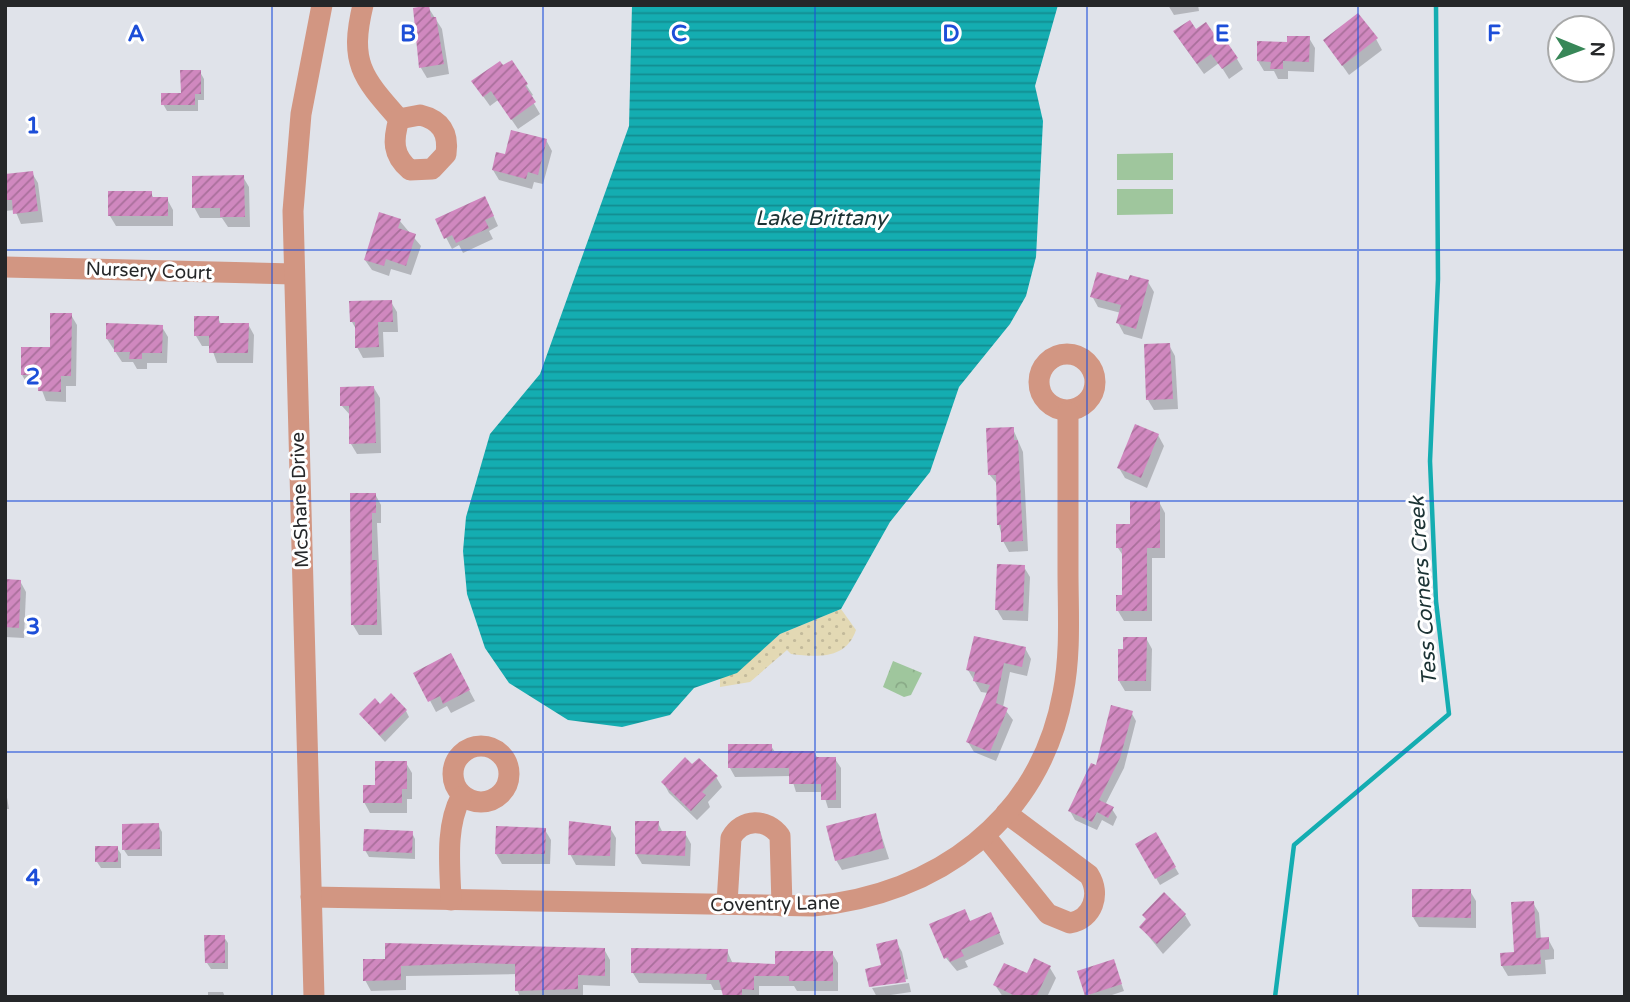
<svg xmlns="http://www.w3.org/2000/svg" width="1630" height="1002" font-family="'Varela Round',sans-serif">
<defs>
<pattern id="sand-dots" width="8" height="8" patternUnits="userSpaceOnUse" patternTransform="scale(1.75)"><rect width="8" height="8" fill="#e3d9b4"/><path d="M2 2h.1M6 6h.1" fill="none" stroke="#c3ba9b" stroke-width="1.8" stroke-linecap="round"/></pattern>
<pattern id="park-crowns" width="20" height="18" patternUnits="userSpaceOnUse" patternTransform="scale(1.75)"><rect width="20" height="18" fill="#9fc69d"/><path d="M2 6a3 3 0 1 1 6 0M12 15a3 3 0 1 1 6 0" fill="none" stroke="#89aa87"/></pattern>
<pattern id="water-rules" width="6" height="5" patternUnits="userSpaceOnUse" patternTransform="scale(1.75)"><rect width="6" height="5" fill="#14adb1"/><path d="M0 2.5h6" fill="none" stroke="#128d90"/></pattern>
<pattern id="building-hatch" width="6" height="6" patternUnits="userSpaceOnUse" patternTransform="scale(1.75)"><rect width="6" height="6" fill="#d088bf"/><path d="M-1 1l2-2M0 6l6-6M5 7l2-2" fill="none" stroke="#a96f9b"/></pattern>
</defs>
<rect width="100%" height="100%" fill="#e0e3ea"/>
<g fill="#9fc69d">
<path d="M1173,153V180H1117V154Z"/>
<path d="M1117,189H1173V214L1117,215Z"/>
</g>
<path fill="url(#sand-dots)" d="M841,609L856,630C846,660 817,657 791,654L787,650L750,682L720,687V678L737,672L780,634Z"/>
<path fill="url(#park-crowns)" d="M893,661L922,673L911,695L904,697L883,687Z"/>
<path fill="url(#water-rules)" d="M632,5H1058L1035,86L1043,121L1036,257L1026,296L1010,324L959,387L930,472L890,522L841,609L780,634L737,673L694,688L670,715L622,727L568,720L509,683L485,648L467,594L463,551L466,517L490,434L540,374L629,126Z"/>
<g fill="#0003">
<path d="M1168,5H1198L1199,11L1174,15Z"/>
<path d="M428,7L442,29L449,74L427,78L421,68Z"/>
<path d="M1195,31L1217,40L1237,59L1243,69L1229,79L1219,63L1204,74L1181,42Z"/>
<path d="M1309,38L1315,48L1314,72L1288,71V79H1278L1274,71H1264L1258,61L1288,43Z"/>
<path d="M1376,39L1382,50L1349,75L1325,41Z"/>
<path d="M511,62L533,95L530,97L540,114L518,129L498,100L490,106L480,92Z"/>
<path d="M200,72L204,79V100H198V111H167L163,104L182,94Z"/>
<path d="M546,140L552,151L543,184L534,182L532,189L499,180L493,170L506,156Z"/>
<path d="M32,173L38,183L43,222L21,224L15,210L5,211V176Z"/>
<path d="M243,177L249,187L250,227H228L222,218H200L194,207Z"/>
<path d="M151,193L154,199H167L173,210V226H116L110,216Z"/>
<path d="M490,208L498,226L489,231L493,239L463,253L459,245L452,249L437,220Z"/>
<path d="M399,220L421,246L411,275L391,269L389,276L372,270L365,260Z"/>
<path d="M1129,282H1148L1154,292L1142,339L1124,334L1118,323L1121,313L1098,307L1092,296Z"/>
<path d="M391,302L397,312L398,332H383L384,357L363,358L357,347V331L352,322Z"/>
<path d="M71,315L77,325L76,386H66V402L46,401L40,385H28L22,375L51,349Z"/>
<path d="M218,318L221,324H248L254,335L253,363H217L211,346H202L196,336Z"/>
<path d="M162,327L168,337L167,363H147V369H137L133,362H122L107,339Z"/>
<path d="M1169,345L1175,356L1178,409L1154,410L1148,400Z"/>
<path d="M374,388L380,398L381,453L357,454L351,444V416L342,406Z"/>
<path d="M1013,429L1023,452L1028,551L1009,552L1003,541L999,525L998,485L989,474Z"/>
<path d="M1158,435L1164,446L1147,488L1125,478L1119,468Z"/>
<path d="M375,494L381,505V523H377L382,635H359L353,625L352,495Z"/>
<path d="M1159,502L1165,513V558H1152V621H1124L1118,611L1124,597V557L1118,548L1131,526Z"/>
<path d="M1024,567L1030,577L1028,621L1003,620L997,610Z"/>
<path d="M5,581H20L26,592L24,638L5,637Z"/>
<path d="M1146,638L1152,649L1151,691H1125L1119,681Z"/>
<path d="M1025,648L1031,659L1027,676L1010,672L1003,707L1013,720L996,761L974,752L968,742L988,693L981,692L968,670Z"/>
<path d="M456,666L475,701L451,713L447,706L436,712L416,674Z"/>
<path d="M380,706L406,711L409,717L385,742L361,715Z"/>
<path d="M1131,712L1136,721L1124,768L1105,805L1112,809L1117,817L1113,826L1102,820L1097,830L1075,820L1070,811Z"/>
<path d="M771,746L775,752H814L818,759H835L841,768V808H828L823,792H796L791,776L735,777L730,768Z"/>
<path d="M406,763L412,773V799H407V813H370L364,802L377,787Z"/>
<path d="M692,767L716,777L722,787L708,802L710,807L697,820L669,793L663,782Z"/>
<path d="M5,786L9,809H5Z"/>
<path d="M875,815L889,859L842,870L836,860Z"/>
<path d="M658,823L663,833H685L691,844L690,866L642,864L636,854Z"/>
<path d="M158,825L162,832V856H128L124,850Z"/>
<path d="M610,828L616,838L615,866L576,865L570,854Z"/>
<path d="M545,830L551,840L550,864H502L496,854Z"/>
<path d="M412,833L415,839V859L369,857L365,850Z"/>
<path d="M1155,834L1179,874L1160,885L1137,845Z"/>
<path d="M117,848L121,854V868H101L97,862Z"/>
<path d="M1470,891L1476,901V928L1419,927L1413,917Z"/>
<path d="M1533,903L1539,913L1541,940L1548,939L1554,950V959L1545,960L1546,974L1508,976L1502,966L1516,954Z"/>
<path d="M1185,915L1191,925L1163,954L1141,927Z"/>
<path d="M971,923L996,925L1004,944L965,961L968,967L957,971L946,958Z"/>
<path d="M224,937L228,943V969H211L207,963Z"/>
<path d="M896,941L902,952L908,979L871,985V987L867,970L883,967L878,945Z"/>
<path d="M604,949L610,960V986L583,985V997H520L517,990V974L406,976V990L371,991L365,980L364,961Z"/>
<path d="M727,951L733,964L777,966L832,953L838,963V991H797L794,986H759V997H725L722,990H714L711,984L639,983L633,973Z"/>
<path d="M1113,961L1124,991L1106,997H1088Z"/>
<path d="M1050,968L1056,978L1047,997H1003L995,985Z"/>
<path d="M909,983L911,992L877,997L872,988Z"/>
<path d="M208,992H223L225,997H208Z"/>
</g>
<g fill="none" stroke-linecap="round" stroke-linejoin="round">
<path stroke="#14adb1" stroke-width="4.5" d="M1275,997L1294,845L1449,714L1436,601L1430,461L1438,279L1436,5"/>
</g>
<g fill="url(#building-hatch)">
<path d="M429,5L431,17H436L444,64L419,68L413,8Z"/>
<path d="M1358,13L1378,38L1342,66L1323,40Z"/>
<path d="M1190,20L1196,29L1206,22L1217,38L1222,35L1238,58L1222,69L1211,54L1197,64L1173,31Z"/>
<path d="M1287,36H1310L1309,62L1283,61V69H1270L1271,62L1257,61V41L1287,42Z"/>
<path d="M512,60L528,84L525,86L536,102L511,120L491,91L483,97L471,81L500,61L503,65Z"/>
<path d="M180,70H201V94H195V105H161V93H181Z"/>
<path d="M511,130L547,139L538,175L528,172L526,179L492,170L496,152L505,154Z"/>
<path d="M33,171L38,211L13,214L12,200H5V174Z"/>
<path d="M244,175L245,217H220V208H192V176Z"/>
<path d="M108,191H152V197H168V216H108Z"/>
<path d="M485,196L494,216L485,220L489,228L456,243L452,235L444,239L435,219Z"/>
<path d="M379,212L401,219L398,228L416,234L406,266L386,259L384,266L364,260Z"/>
<path d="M1097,272L1128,280L1130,275L1149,280L1136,329L1116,323L1121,305L1090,297Z"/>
<path d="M392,300L393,322H378L379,347L355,348V322H350L349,301Z"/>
<path d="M50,313H72L71,376H61V392L38,391V375H21V347H50Z"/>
<path d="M194,316H219V323H249L248,353H209V336H194Z"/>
<path d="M106,323L163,325L162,353H142V359H129L130,352H114V340L106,339Z"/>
<path d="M1170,343L1173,399L1146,400L1144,344Z"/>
<path d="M374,386L376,443L349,444V406H340V387Z"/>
<path d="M1135,424L1159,434L1141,478L1117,468Z"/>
<path d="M1014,427V440H1018L1023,541L1001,542V525H997L996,475H988L986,428Z"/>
<path d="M350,493H376V513H372V560H377V625H351Z"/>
<path d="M1130,501H1160V548H1147V611H1116V595H1122V548H1116V524H1130Z"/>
<path d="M997,564L1025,565L1023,611L995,610Z"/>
<path d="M5,579L21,580L19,628L5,627Z"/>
<path d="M974,636L1026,647L1022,667L1004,663L996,703L1008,708L990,752L966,742L990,685L973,681L975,672L966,670Z"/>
<path d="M1123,637H1147L1146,681H1118V649H1123Z"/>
<path d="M451,653L470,690L443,704L440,696L428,702L413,673Z"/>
<path d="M391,693L407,710L380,736L359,714L375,698L380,704Z"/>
<path d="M1111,705L1133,711L1120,758L1099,800L1114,807L1108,818L1097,812L1092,822L1068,811L1091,763L1096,765Z"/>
<path d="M728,744H772V751H815V757H836V800H821V784H789V768H728Z"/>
<path d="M685,757L692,764L699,758L718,776L702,792L706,795L691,811L661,782Z"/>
<path d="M375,761H407V789H402V803H363V785H375Z"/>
<path d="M876,813L884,848L835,861L826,826Z"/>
<path d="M569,821L611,826L610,856L568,855Z"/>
<path d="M635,821H659L658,831H686L685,856L635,854Z"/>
<path d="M159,823L160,849L122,850V824Z"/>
<path d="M496,826L546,828L545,854H495Z"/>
<path d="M364,829L413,831L412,853L363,851Z"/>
<path d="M1156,832L1176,867L1155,879L1135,844Z"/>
<rect x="95" y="846" width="23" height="16"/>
<path d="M1412,889H1471V918L1412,917Z"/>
<path d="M1164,892L1186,914L1157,944L1139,927L1146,919L1142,915Z"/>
<path d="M1534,901L1536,938L1549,937V949L1540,950L1541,964L1501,966L1500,953L1514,952L1511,902Z"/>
<path d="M965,909L970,921L991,912L1000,933L961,950L964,956L950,962L948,957L944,959L929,924Z"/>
<path d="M204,935H225V963H205Z"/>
<path d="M897,939L906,982L869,987L865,969L881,965L876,944Z"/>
<path d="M385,943L605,948V976L578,975V989L515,991V964L474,963L401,966V980L363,981V959H385Z"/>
<path d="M631,948L728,949L727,962L775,964V951H833V981H789V976H754V990L742,989V997L723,996L719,980H706L707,974L631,973Z"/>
<path d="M1034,958L1051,966L1036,997H1017L993,985L1004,963L1027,973Z"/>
<path d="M1114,959L1122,984L1085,996L1077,971Z"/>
</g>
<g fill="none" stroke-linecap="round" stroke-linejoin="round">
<g stroke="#d29682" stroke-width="21">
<path d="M363,5C349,63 362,77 399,119"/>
<path d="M420,115C441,120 449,133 446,154L432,169L410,170C392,155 393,140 399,119Z"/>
<path d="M5,267L294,274"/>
<circle cx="1067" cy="382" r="28"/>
<circle cx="481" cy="774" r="28"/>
<path d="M986,837L1048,914L1070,923C1093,919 1101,894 1089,875L1006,813"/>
<path d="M311,897L813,906C936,895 1040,820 1063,693C1071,653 1068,611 1068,571C1068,518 1068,465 1068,412"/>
<path d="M451,900C450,867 445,827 461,797"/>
<path d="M727,903L731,838C742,818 767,818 780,836L782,906"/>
<path d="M314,997L293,211L301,114L322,5"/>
</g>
</g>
<path fill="none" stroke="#1d4ed8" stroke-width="2" stroke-opacity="0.55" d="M272,5V997M543,5V997M815,5V997M1087,5V997M1358,5V997M5,250H1625M5,501H1625M5,752H1625"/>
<g text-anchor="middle" stroke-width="6" stroke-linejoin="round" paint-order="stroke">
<g font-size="19" fill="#252729" stroke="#fff">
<text transform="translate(149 270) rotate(2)" y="7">Nursery Court</text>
<text transform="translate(299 500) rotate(-92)" y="7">McShane Drive</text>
<text transform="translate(775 903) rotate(-1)" y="7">Coventry Lane</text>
</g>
<g font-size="21" font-style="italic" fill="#1c3334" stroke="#fff">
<text x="821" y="225">Lake Brittany</text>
<text transform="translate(1423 591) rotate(-94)" y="7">Tess Corners Creek</text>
</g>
</g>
<g font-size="23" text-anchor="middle" font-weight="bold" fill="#1d4ed8" stroke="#fff" stroke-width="6" stroke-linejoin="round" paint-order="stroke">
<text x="136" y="41">A</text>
<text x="408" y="41">B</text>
<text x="679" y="41">C</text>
<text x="951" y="41">D</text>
<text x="1222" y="41">E</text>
<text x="1494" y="41">F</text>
<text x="33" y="133">1</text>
<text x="33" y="384">2</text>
<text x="33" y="634">3</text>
<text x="33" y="885">4</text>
</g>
<rect width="1630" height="1002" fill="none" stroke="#252729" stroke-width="14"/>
<g transform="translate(1581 49) rotate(91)"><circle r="33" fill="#ffffff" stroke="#a8a9a9" stroke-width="2"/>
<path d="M0-5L12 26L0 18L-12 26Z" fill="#388758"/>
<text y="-10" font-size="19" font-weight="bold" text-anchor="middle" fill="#252729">N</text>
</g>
</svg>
